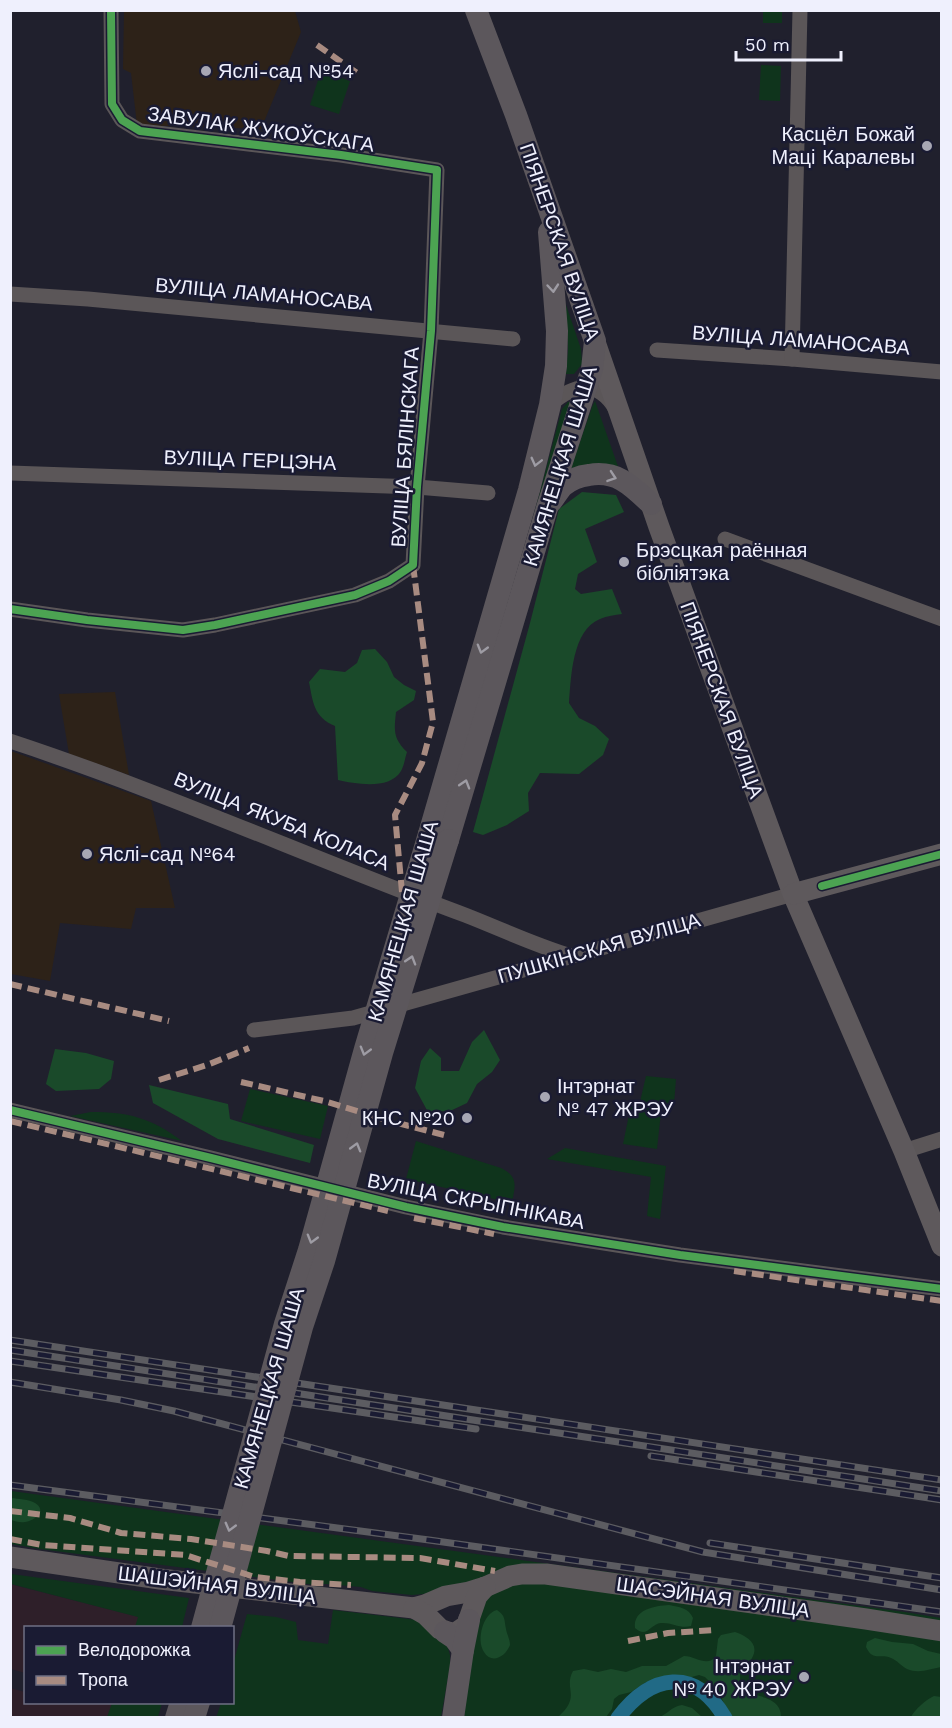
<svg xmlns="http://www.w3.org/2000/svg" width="952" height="1728" font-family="'Work Sans',sans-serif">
<rect width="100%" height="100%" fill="#20202d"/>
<g fill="#2e1f29">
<path d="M10,1584L139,1617L135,1627L26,1628L25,1673L11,1669Z"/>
<path d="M10,1688L25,1692L26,1702L112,1703L108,1717H11Z"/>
</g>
<g fill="#2d2218">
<path d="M124,11H295L301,32L261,129L137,125L131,73L123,69Z"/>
<path d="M115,692L129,775L69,754L59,694Z"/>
<path d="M11,751L151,801L175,908H136L131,929L60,923L50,981L11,974Z"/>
</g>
<g fill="#0f341c">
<rect x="763" y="11" width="19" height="12"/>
<path d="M761,65L781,66L780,101L759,100Z"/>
<path d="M321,71L350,81L339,114L310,105Z"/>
<path d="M565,302L581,349L582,364L574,374H566L568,349Z"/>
<path d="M595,401L621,475L568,477L592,407Z"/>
<path d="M568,402H575L524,552L562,409Z"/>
<path d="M646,1076L676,1079L674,1104L662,1103L657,1149L623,1144L631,1105L639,1106Z"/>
<path d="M250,1089L328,1106L320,1139L241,1121Z"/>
<path d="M91,1112C129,1112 151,1118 182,1141L70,1116Z"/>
<path d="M416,1141L501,1168C519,1177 515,1186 512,1203L406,1179Z"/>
<path d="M565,1148L666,1166L660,1219L647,1216L651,1177L547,1159Z"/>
<path d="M11,1491L905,1612L941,1618V1623L615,1575L463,1586L423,1594L412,1595L372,1591L361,1587L326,1584L315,1585L40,1549L11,1544Z"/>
<path d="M11,1574L189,1598L182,1627H135L138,1617L11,1584Z"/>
<path d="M535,1581L941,1639V1717L464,1718L475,1618L489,1596L506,1587Z"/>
<path d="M333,1610L417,1620L447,1645L450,1655V1666L441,1717L216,1718L221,1703L232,1702L233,1664L247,1614L276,1617L296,1622L298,1640L328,1644Z"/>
<path d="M112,1703V1702L162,1703L158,1717H107Z"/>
</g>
<g fill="#1a4a2a">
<path d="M582,492L616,495L624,512L585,529L597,562L578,574L575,589L581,594L612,589L622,614C615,615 607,616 600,619C572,630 571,678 569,703L579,718L595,726L609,739L603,755L579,774L540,773L528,793L529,811L507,825L483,835L473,832L530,623L559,509Z"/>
<path d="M375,649L387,662L394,677L404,685L416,691L414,700L396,712C394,731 393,738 407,752C405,758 404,766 401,771C390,790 356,784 338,780L335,726C314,717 313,703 309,682L320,669L345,672L357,663L362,650Z"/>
<path d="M484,1030L500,1060L492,1072L477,1084L467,1103L450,1111L428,1112L415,1088L421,1061L430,1048L441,1058V1071H459L472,1042Z"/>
<path d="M55,1049L86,1053L114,1061L111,1079L99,1089L56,1091L46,1084Z"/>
<path d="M149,1085L228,1104L230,1119L314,1145L310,1163L218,1139L153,1103Z"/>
<path d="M11,1498C18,1499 29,1499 35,1503C48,1511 34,1521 25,1522C20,1523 15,1521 11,1520Z"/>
<path d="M669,1605C679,1607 689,1608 693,1618L691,1626C680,1629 672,1622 661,1623C650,1624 647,1639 635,1628C633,1609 655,1606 669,1605Z"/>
<path d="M497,1610C506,1616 504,1620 506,1629C507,1635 510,1639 510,1645C506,1656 492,1665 484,1652C476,1640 483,1613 497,1610Z"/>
<path d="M735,1632C747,1636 760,1644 752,1658C749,1664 743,1668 740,1675C739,1703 781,1689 781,1717H729L724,1711V1703L721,1697L714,1692L710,1682L705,1677L699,1675L688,1678L673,1676L657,1682H646L631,1692L619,1695L614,1699L612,1709L606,1717H558C582,1696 563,1689 573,1671L584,1669L598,1672L611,1669L626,1672L642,1666H666L684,1656C696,1656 707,1668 716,1656L718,1639L721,1635Z"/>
<path d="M875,1638L892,1642L913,1644L928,1651L941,1654V1667C930,1669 919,1674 907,1669C901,1666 897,1660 891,1658C880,1653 873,1662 866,1647L867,1642Z"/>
<path d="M934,1696L941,1697V1717H911C914,1710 927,1699 934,1696Z"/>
<path d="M682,1705L692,1708L702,1717H659C668,1714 672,1706 682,1705Z"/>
</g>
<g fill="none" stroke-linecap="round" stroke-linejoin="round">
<path stroke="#216a86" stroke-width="15" d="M618,1718C651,1674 695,1666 725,1718"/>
<g stroke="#5b5658" stroke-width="15">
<path d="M10,294L88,299L513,339"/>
<path d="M657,350L792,359L942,372"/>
<path d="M792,359L800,10"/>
<path d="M550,405C573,384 597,379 615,408"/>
<path d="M10,473L417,487L488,493"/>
<path d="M725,539L942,619"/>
<path d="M10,609L87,620L183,630L215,625L355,595L389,581L413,565L417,487L431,331L437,170L341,155L140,131L122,120L112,104L111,10"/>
<path d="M10,741C165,792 313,859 465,915C501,929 534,945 571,956"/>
<path d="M254,1030L353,1018L793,894"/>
<path d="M10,1110L211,1158L406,1207L503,1227L680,1255L942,1289"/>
<path d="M904,1151L942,1139"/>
</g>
<g stroke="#5e595c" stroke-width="21">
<path d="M595,342L659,527L793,894L904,1151L942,1246"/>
<path d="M793,894L942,854"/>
<path d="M10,1557L160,1579L414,1608L425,1605L446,1596L469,1592L485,1587L510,1576L522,1574H546L866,1619L942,1631"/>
<path d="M414,1608L426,1615L440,1629L451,1633L457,1632L467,1625L477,1596L485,1587"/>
</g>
<g stroke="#5c575c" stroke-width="22">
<path d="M551,502C555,497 559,490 563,486C570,480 580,476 589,475C617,470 632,486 651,504"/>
<path d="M429,834L529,490L550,405L556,366L557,331L549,232"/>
<path d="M448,840L547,508L592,369L595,341L516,115L476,10"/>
<path d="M445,1632L454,1638L463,1650"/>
<path d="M176,1718L181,1702"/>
<path d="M194,1718L199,1702"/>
<path d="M453,1718L463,1650L469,1620"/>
</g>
<g stroke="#5c5c61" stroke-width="7">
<g id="rail">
<path d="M10,1340L942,1480"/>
<path d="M10,1350L942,1491"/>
<path d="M10,1361L476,1429"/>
<path d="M10,1382L121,1400L174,1411L703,1552L942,1590"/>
<path d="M651,1456L942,1500"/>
<path d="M10,1485L429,1540L942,1612"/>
<path d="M710,1543L942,1578"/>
</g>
</g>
<use href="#rail" stroke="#1a1b33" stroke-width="4.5" stroke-dasharray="14" stroke-linecap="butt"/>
<g stroke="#5c575c" stroke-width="22">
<path d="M202,1628L285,1324L309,1250L365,1049L429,834"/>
<path d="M220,1628L302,1327L324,1261L382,1053L448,840"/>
</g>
<g stroke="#a88b81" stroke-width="6" stroke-dasharray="12 6" stroke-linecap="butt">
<path d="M317,45L360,75"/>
<path d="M402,892L395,815L422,763L433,722L413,565"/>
<path d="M10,984L169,1021"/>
<path d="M159,1080L207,1065L249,1048"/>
<path d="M241,1082L324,1101L390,1121L444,1135"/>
<path d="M10,1121L388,1211"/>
<path d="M414,1218L494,1234"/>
<path d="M734,1271L942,1301"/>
<path d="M10,1511L70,1518L121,1533L191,1539L267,1551L289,1556L420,1558L495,1571"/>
<path d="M10,1539L42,1545L185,1555L255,1577L300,1582L351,1585"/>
<path d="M628,1641L668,1633L715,1630"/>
</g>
<g stroke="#1a1b33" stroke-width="11">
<g id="cycleway">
<path d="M10,609L87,620L183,630L215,625L355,595L389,581L413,565L417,487L431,331L437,170L341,155L140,131L122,120L112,104L111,10"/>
<path d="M822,886L942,854"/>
<path d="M10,1110L211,1158L406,1207L503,1227L680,1255L942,1289"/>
</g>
</g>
<use href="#cycleway" stroke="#4ca352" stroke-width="8"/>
</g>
<defs><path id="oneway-chevron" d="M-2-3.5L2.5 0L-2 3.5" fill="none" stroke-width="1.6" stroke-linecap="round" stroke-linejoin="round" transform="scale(1.5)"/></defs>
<g stroke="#9e9ca4">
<use href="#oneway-chevron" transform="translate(553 288) rotate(85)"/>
<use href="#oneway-chevron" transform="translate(536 462) rotate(104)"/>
<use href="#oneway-chevron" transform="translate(612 477) rotate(19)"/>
<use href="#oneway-chevron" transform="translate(482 649) rotate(106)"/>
<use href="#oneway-chevron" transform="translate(465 784) rotate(-73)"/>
<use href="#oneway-chevron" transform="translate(411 960) rotate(-73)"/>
<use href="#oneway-chevron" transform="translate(365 1051) rotate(106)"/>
<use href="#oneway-chevron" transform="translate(356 1147) rotate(-74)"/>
<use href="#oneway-chevron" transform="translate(312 1239) rotate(106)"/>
<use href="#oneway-chevron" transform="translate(230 1527) rotate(105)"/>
</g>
<g fill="#a7a7b4" stroke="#1a1b33" stroke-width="2">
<circle cx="206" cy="71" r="6"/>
<circle cx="927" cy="146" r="6"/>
<circle cx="624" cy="562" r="6"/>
<circle cx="87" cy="854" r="6"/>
<circle cx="545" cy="1097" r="6"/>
<circle cx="467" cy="1118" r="6"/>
<circle cx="804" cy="1677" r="6"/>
</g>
<g text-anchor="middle" stroke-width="5" stroke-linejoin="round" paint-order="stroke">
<g font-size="20" fill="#eff0fd" stroke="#1a1b33" text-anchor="start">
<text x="218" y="78">Яслі-сад №54</text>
<text x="915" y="141" text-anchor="end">Касцёл Божай<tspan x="915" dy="23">Маці Каралевы</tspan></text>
<text x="636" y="557">Брэсцкая раённая<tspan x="636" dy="23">бібліятэка</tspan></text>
<text x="99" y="861">Яслі-сад №64</text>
<text x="557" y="1093">Інтэрнат<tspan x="557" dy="23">№ 47 ЖРЭУ</tspan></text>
<text x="455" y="1125" text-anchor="end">КНС №20</text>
<text x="792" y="1673" text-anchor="end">Інтэрнат<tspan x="792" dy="23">№ 40 ЖРЭУ</tspan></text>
</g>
<g font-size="20" fill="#eff0fd" stroke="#1a1b33">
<text transform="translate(261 129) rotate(8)" y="7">ЗАВУЛАК ЖУКОЎСКАГА</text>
<text transform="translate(560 242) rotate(71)" y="7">ПІЯНЕРСКАЯ ВУЛІЦА</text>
<text transform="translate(264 294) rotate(5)" y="7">ВУЛІЦА ЛАМАНОСАВА</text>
<text transform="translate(801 340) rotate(4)" y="7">ВУЛІЦА ЛАМАНОСАВА</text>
<text transform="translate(405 447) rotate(-86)" y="7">ВУЛІЦА БЯЛІНСКАГА</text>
<text transform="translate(250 460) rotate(2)" y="7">ВУЛІЦА ГЕРЦЭНА</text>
<text transform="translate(560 466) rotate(-73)" y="7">КАМЯНЕЦКАЯ ШАША</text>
<text transform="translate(722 700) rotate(70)" y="7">ПІЯНЕРСКАЯ ВУЛІЦА</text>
<text transform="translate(282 821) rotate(22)" y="7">ВУЛІЦА ЯКУБА КОЛАСА</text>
<text transform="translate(403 921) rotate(-74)" y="7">КАМЯНЕЦКАЯ ШАША</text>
<text transform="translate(599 948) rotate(-16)" y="7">ПУШКІНСКАЯ ВУЛІЦА</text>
<text transform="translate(476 1201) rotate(11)" y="7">ВУЛІЦА СКРЫПНІКАВА</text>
<text transform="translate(269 1388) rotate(-74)" y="7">КАМЯНЕЦКАЯ ШАША</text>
<text transform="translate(217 1585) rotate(7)" y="7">ШАШЭЙНАЯ ВУЛІЦА</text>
<text transform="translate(713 1597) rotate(8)" y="7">ШАСЭЙНАЯ ВУЛІЦА</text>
</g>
</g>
<rect width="952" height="1728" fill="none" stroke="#eff0fd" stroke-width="24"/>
<rect x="24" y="1626" width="210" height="78" fill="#1a1b33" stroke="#6f7084" stroke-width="1.5"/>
<rect x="36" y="1646" width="30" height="9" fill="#4ca352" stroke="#6f7084" stroke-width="1.5"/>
<text x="78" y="1656" font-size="18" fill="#eff0fd">Велодорожка</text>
<rect x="36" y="1676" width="30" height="9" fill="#a88b81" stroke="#6f7084" stroke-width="1.5"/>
<text x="78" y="1686" font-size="18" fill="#eff0fd">Тропа</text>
<path d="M736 51v9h105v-9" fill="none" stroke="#eff0fd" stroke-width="3"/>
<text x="745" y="51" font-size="18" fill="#eff0fd" stroke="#1a1b33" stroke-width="4.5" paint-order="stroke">50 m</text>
</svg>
